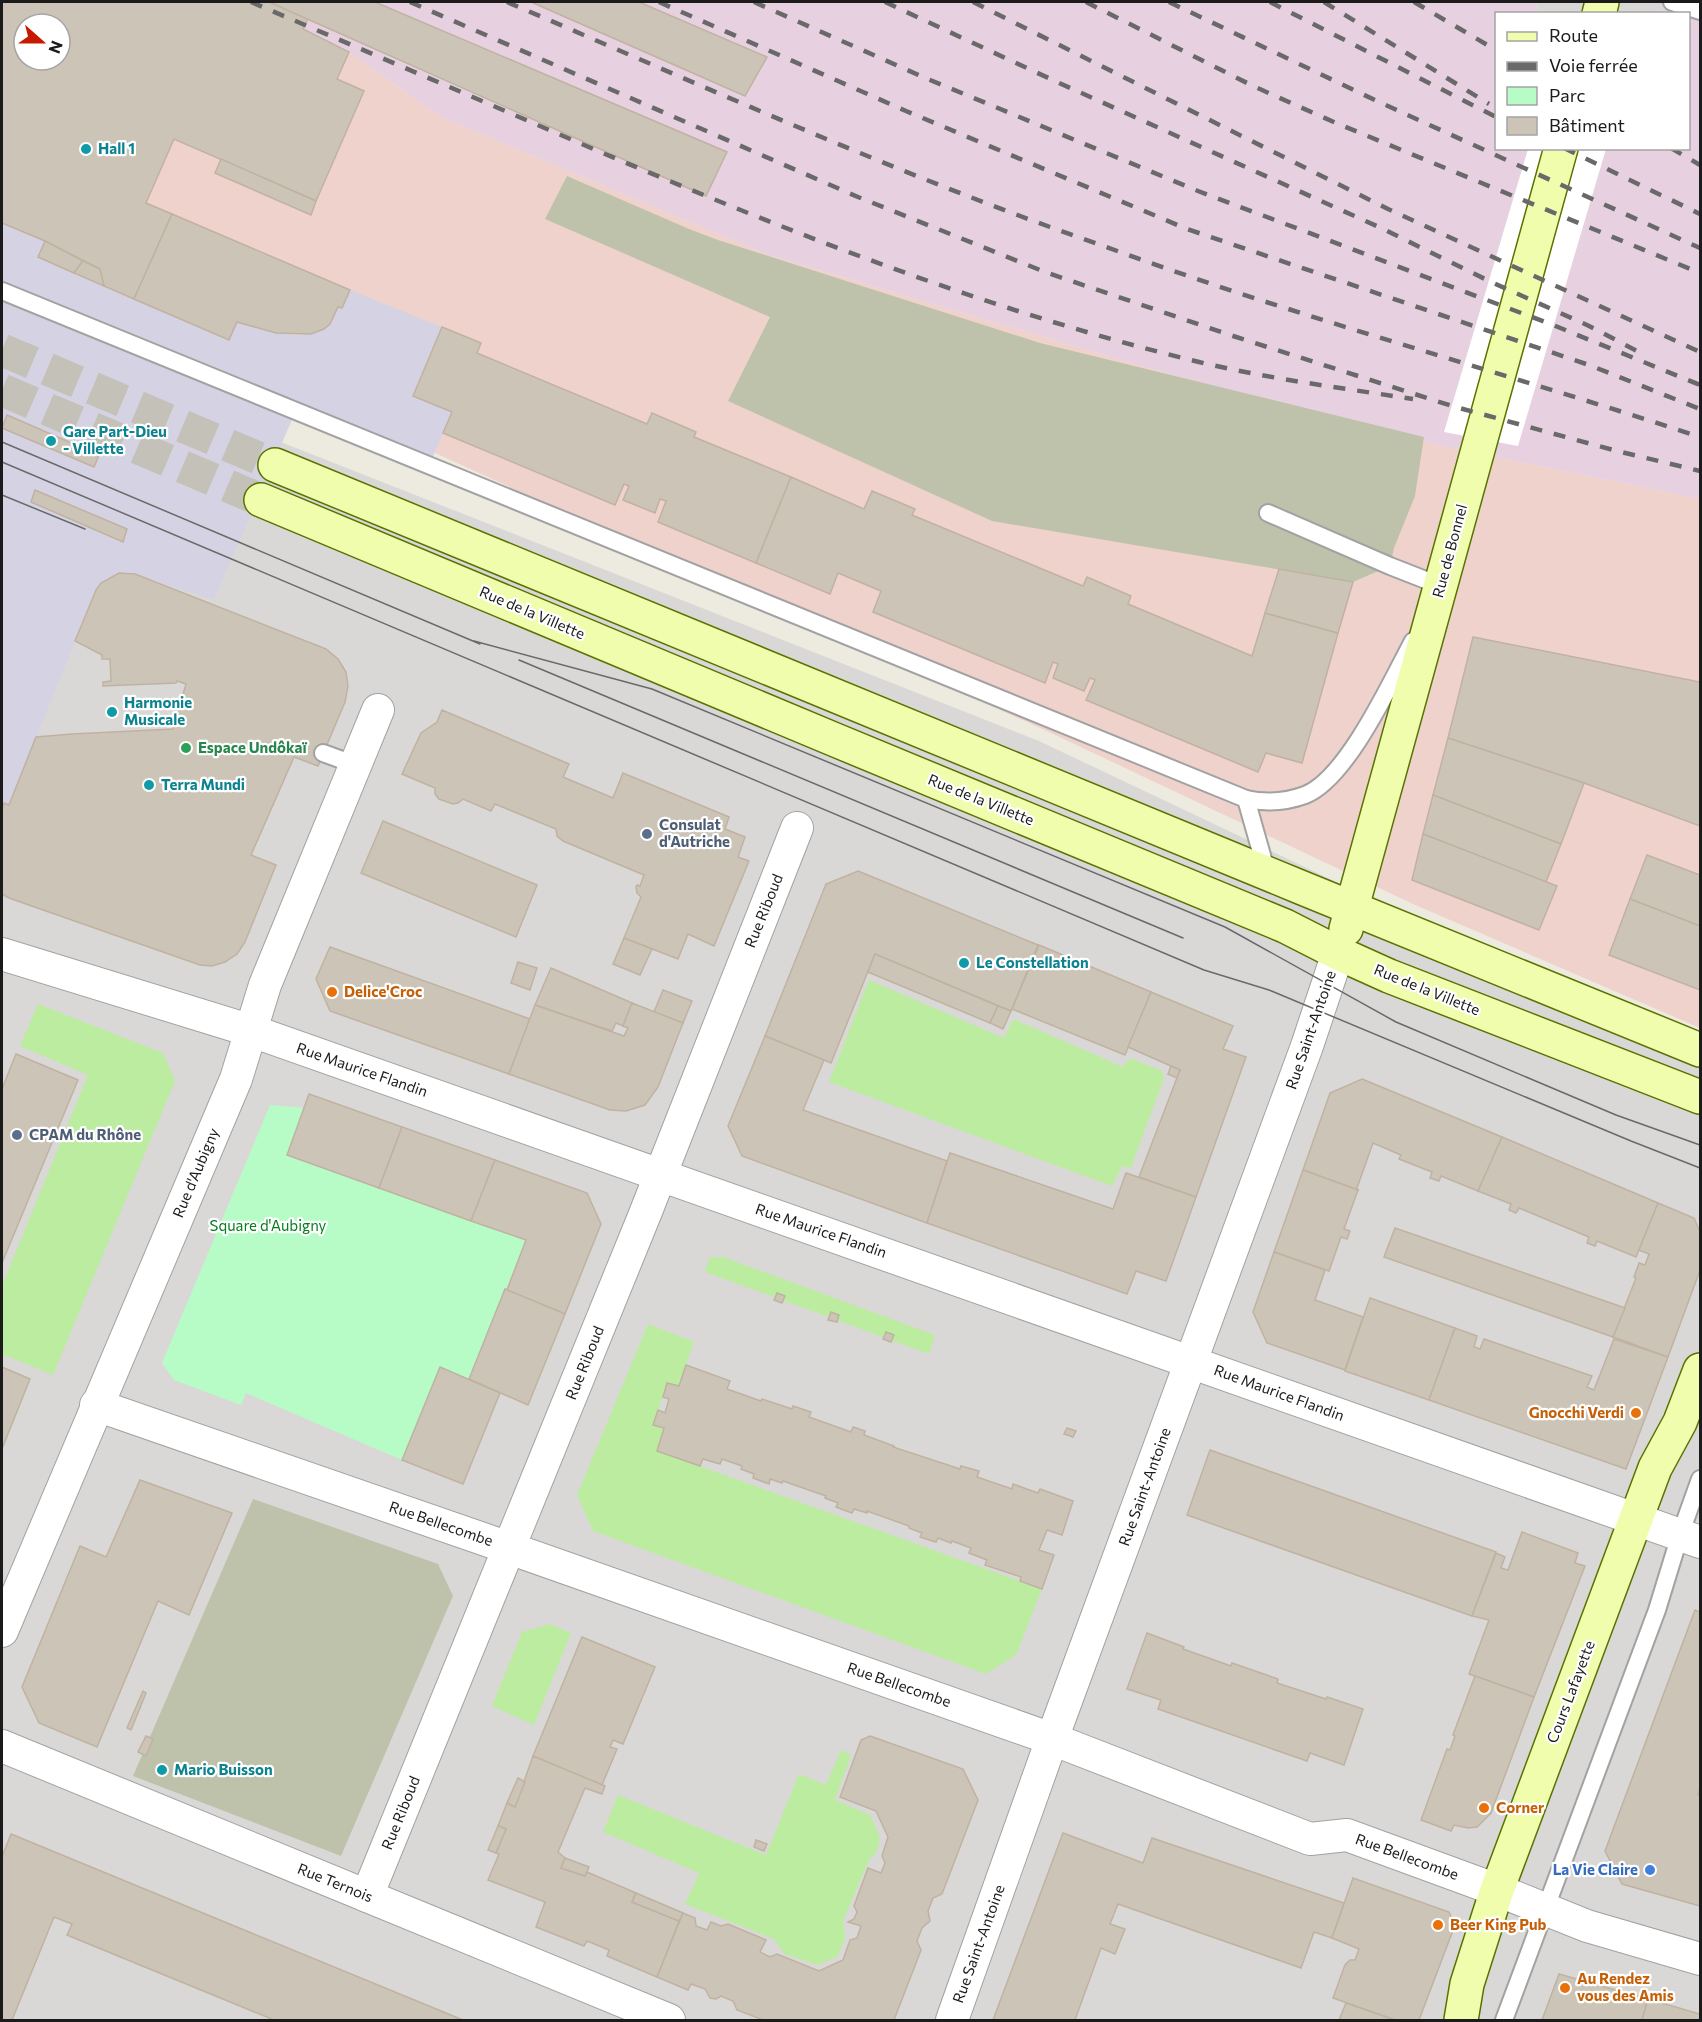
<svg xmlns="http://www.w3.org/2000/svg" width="1702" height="2022" font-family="Commissioner,sans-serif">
<rect width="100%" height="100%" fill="#edeadf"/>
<g fill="#d9d8d7">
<path d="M1539,2H1665L1661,13L1534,14Z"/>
<path d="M2,332L1039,741L1408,916L1700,1035V2020H2Z"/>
</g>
<path fill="#f0d2cc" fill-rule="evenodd" d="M2,2H218L349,52L441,117L766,254L1195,382L1438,445L1700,499V1028L1413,904L1051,733L336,408L2,260ZM24,24H60V60H24Z"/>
<path fill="#e7d0e0" d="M218,2H1539L1534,13L1496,14V148H1688V14L1661,13L1665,2H1700V499L1438,445L1195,382L766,254L441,117L349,52Z"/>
<g fill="#bfc2aa">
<path d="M567,176L689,229L718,240L1040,343L1424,437L1415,496L1394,548L1390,566L1353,582L992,521L728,401L770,317L545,219Z"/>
<path d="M253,1499L438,1564L453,1596L341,1856L133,1776Z"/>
</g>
<g fill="#bceca0">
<path d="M869,980L1004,1038L1013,1019L1123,1067L1130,1058L1162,1071L1164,1078L1131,1168L1122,1166L1112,1186L829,1082Z"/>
<path d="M38,1004L163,1053L175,1081L53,1375L2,1354V1286L88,1075L20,1046Z"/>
<path d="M723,1257L935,1335L929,1354L705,1272L709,1258Z"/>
<path d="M648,1324L694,1342L679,1386L667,1383L653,1425L664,1428L657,1451L1042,1589L1016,1655L986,1674L593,1531L577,1495Z"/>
<path d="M550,1624L571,1633L534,1725L492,1706L522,1632Z"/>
<path d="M841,1750L851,1755L835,1800L870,1815L880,1837L877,1851L869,1860L843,1921L845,1939L837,1957L818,1965L785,1954L774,1939L685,1904L699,1873L603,1832L618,1795L766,1855L799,1774L826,1785Z"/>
</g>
<path fill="#b7fcc6" d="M270,1105L305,1108L287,1155L526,1240L469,1379L440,1368L402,1460L246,1393L241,1405L174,1380L162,1363Z"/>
<path fill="#d5d3e3" d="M2,223L45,241L39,258L228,340L237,322L268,331L295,335L311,334L324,329L332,322L338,307L342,308L350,290L442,327L413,396L452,412L431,461L297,408L214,600L128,573L114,575L101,583L96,590L9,805L4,803L2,809Z"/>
<path fill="#fff" d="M1528,149H1606L1518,446L1444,432Z"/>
<g fill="#cdc4b8" stroke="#c0b2a1" stroke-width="1.5" fill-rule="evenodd">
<path d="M2,2H316L303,29L349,52L337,79L364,91L316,201L174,139L146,203L172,214L134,299L104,286L100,269L45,241L2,223ZM24,24H60V60H24Z"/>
<path d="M269,2H375L727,152L706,196Z"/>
<path d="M531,2H639L767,57L745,96Z"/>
<path d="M221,159L316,201L311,215L215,173Z"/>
<path d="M172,214L350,290L342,308L338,307L330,324L324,329L311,334L276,333L237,322L229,340L134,299Z"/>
<path d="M45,241L83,261L74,273L38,257Z"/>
<path d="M83,261L100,269L104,286L74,273Z"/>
<path d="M442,327L481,343L477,353L647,424L652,413L696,432L694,437L791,477L756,563L658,522L666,501L660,499L655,513L623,500L629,486L624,484L615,505L443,433L452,412L413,396Z"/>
<path d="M7,415L99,455L94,467L2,428Z"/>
<path d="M791,477L864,509L872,491L915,509L912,515L1083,586L1087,577L1131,596L1128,604L1252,656L1265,613L1338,633L1302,763L1266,753L1258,772L1086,700L1095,680L1090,678L1084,691L1053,678L1058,664L1053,662L1045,683L873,612L881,591L838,573L830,594L756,563Z"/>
<path d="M35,490L127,529L123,542L31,502Z"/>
<path d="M1279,569L1353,582L1338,633L1265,613Z"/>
<path d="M119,573L135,574L326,649L338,659L346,672L348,686L345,702L318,766L294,757L251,855L276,865L245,942L237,954L225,962L212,966L200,965L9,898L2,894V809L4,803L9,805L36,737L72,734L173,729L186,684L177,681L176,683L103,686V682L111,681L110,659H102V655L75,641L96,590L101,583Z"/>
<path d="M1473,637L1700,682V826L1584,783L1448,738Z"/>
<path d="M442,710L569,764L563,777L613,798L623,773L729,817L725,829L745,837L738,857L749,861L714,946L688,934L678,959L624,938L641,897L637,893L636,887L637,885L640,886L644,875L563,841L557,836L556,829L495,804L491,811L463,799L458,803L453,804L439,799L435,794V788L402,774L421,733L437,722Z"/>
<path d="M1448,738L1584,783L1561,844L1433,795Z"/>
<path d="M1433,795L1561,844L1546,882L1423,834Z"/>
<path d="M383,821L537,885L516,937L361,873Z"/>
<path d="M1423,834L1557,886L1539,930L1412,880Z"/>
<path d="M1647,855L1700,875V926L1630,899Z"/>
<path d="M858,871L1038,945L1011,1011L875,954L831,1063L765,1036L826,884Z"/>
<path d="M1630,899L1700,926V990L1609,955Z"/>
<path d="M624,938L652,949L640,975L613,964Z"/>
<path d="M1039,945L1151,992L1125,1055L1012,1009Z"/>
<path d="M330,947L530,1019L509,1074L330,1011L316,979Z"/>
<path d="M875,954L998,1006L990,1023L868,972Z"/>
<path d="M518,962L537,968L530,990L511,983Z"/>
<path d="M551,968L632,1003L623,1026L616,1023L612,1031L535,1005Z"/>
<path d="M663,990L692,1001L683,1023L654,1012Z"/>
<path d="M1151,992L1233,1026L1223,1049L1246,1057L1196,1197L1139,1177L1180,1070L1128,1047Z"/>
<path d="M632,1003L683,1023L658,1087L645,1105L626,1111L610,1110L509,1074L535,1005L624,1036L628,1028L623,1026Z"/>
<path d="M998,1006L1011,1011L1003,1029L990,1023Z"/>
<path d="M765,1036L824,1060L803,1110L947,1161L927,1223L742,1156L728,1126Z"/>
<path d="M16,1054L78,1080L2,1263V1089Z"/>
<path d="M1171,1066L1180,1070L1177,1078L1168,1074Z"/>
<path d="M1362,1079L1502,1137L1478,1191L1441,1176L1439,1181L1430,1178L1432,1172L1399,1159L1401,1155L1373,1143L1357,1188L1358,1190L1303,1170L1330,1093Z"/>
<path d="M309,1094L402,1127L379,1188L287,1155Z"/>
<path d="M402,1127L495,1160L471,1221L379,1188Z"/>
<path d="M1502,1137L1658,1203L1636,1257L1597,1241L1595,1246L1587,1243L1589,1237L1519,1208L1516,1213L1509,1210L1511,1204L1478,1191Z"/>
<path d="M950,1153L1113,1209L1126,1173L1196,1197L1166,1281L1136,1271L1127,1294L927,1223Z"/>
<path d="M495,1160L587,1193L601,1224L565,1314L507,1290L526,1240L471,1221Z"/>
<path d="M1303,1170L1358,1190L1344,1229L1350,1231L1347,1239L1341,1237L1329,1271L1274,1252Z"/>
<path d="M1658,1203L1694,1218L1700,1232V1270L1668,1357L1613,1337L1636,1278L1634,1277L1639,1263L1645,1265L1649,1254L1639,1250Z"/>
<path d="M1395,1228L1625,1308L1613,1337L1384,1257Z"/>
<path d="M1274,1252L1325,1270L1315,1300L1363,1317L1345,1370L1267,1343L1253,1312Z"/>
<path d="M505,1289L565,1314L528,1405L469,1379Z"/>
<path d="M777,1293L785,1296L782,1303L774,1300Z"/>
<path d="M1370,1298L1455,1328L1429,1400L1345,1371Z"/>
<path d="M831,1312L839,1315L837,1322L828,1320Z"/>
<path d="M1455,1328L1477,1336L1474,1347L1480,1349L1484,1339L1592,1376L1587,1387L1594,1390L1614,1339L1668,1357L1626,1469L1429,1400Z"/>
<path d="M886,1332L894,1335L891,1342L883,1339Z"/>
<path d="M686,1365L730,1381L727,1389L761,1401L762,1399L792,1409L793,1406L811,1412L809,1417L851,1432L853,1427L865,1431L864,1435L894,1446L893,1447L960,1469L961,1466L979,1471L977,1477L1012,1489L1013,1484L1038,1493L1040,1489L1073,1501L1062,1535L1047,1530L1039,1550L1054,1555L1042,1589L1020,1581L1021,1577L985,1565L987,1560L969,1553L971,1548L952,1541L951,1543L938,1538L936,1542L920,1537L922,1533L909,1528V1526L867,1511V1513L854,1509L852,1513L836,1507L838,1503L825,1498L826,1496L783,1481L782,1483L770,1479L769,1484L753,1478L754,1474L741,1469L742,1466L722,1459L720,1464L703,1459L700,1466L657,1451L664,1428L653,1425L658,1410L665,1413L669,1399L663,1397L667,1383L679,1386Z"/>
<path d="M2,1367L30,1379L2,1449Z"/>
<path d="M440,1367L500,1393L463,1484L402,1460Z"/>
<path d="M1067,1428L1076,1431L1073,1437L1064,1434Z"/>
<path d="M1210,1450L1496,1552L1472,1616L1187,1515Z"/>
<path d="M140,1480L232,1513L189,1615L158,1601L97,1747L39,1723L22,1687L80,1546L106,1557Z"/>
<path d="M1522,1532L1578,1553L1575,1563L1585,1566L1534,1697L1469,1674L1489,1620L1472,1616L1496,1553L1505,1557L1501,1568L1508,1570Z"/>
<path d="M1695,1610L1700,1612V1788L1698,1795L1700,1796V1906L1622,1884L1605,1851Z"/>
<path d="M1147,1633L1184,1647L1183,1649L1231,1666L1232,1663L1278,1679L1277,1683L1326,1699L1327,1697L1363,1709L1344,1765L1310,1753L1307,1761L1158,1709L1161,1700L1127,1689Z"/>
<path d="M582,1637L655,1667L623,1744L613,1740L610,1747L617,1749L602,1785L533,1756Z"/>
<path d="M1475,1676L1534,1697L1491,1813L1477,1827L1468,1828L1454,1825L1451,1831L1421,1820L1447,1749L1450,1750L1455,1736L1453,1735Z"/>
<path d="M143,1691L146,1693L131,1730L127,1728Z"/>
<path d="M146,1736L153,1739L146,1756L138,1752Z"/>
<path d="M870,1736L963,1769L978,1800L942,1894L933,1898L928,1911L930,1921L922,1928L917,1941L921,1950L894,2020H763L737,2010L733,2001L721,1996L716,1999L710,1998L705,1989L691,1984L688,1990L657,1977L683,1913L695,1918L696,1926L707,1930L711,1922L721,1926L728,1924L766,1940L760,1952L770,1957L777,1954L819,1971L843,1960L850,1940L857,1938L861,1926L848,1922L854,1919L857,1912L854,1906L868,1868L881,1873L885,1863L882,1856L888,1837L876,1811L840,1797L861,1740Z"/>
<path d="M533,1756L605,1786L602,1794L585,1788L558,1852L565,1858L561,1868L585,1876L587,1872L636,1893L632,1902L679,1921L657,1977L607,1956L609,1950L587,1941L584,1946L536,1927L545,1902L488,1880L499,1854L496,1853L506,1829L498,1826L507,1803L515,1807Z"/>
<path d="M518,1778L525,1782L515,1807L507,1803Z"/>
<path d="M498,1826L506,1829L496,1853L488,1850Z"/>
<path d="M1063,1833L1143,1863L1152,1838L1344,1903L1332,1938L1314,1932L1301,1968L1118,1904L1110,1924L1125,1929L1115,1954L1101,1948L1075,2020H993Z"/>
<path d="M11,1834L463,2020H274L67,1935L72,1924L54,1917L12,2020H2V1857Z"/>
<path d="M756,1840L767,1844L764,1851L754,1847Z"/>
<path d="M565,1858L589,1867L585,1876L561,1868Z"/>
<path d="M1353,1878L1449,1912L1455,1925L1419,2020H1395L1333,1998L1345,1965L1350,1960H1355L1359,1949L1332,1938Z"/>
<path d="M636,1893L683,1913L679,1921L632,1902Z"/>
<path d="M1559,1974L1648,1999L1642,2020H1542Z"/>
<path d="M1648,1999L1700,2014V2020H1642Z"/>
<path d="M1346,2003L1395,2020H1339Z"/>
</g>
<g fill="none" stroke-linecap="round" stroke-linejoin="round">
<g stroke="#c3c1b8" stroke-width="33" stroke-dasharray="33 16" stroke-linecap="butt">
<path d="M2,350L275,465"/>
<path d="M2,390L261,500"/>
</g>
<g stroke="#a2a2a2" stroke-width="20">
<g id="lane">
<path d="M1672,2L1700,11"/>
<path d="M2,291L1246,799C1265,803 1286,802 1305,795C1347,779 1392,680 1413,641"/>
<path d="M1268,513L1390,566L1441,586L1440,588"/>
<path d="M323,753L356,765"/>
<path d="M1246,799L1267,873"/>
<path d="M1504,2020L1657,1610L1680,1535L1700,1479"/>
</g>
</g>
<g stroke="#a2a2a2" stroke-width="34">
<g id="street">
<path d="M2,954L252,1031L1700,1542"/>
<path d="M96,1405L509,1548L1052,1739L1310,1839L1347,1835L1497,1890L1587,1926L1700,1959"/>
<path d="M2,1631L236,1079L265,985L378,710"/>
<path d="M2,1746L669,2020"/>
<path d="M367,1896L645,1214L797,828"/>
<path d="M952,2020L1052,1739L1307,1046L1338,953"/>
</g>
</g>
<g stroke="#587300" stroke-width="36">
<g id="secondary">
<path d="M1599,14L1602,2"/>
<path d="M275,465L1300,887L1700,1050"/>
<path d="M261,500L833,739L1285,926L1338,953L1389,976L1700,1097"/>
<path d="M1346,929L1561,148"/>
<path d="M1461,2020L1467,1984L1497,1890L1655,1468L1680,1422L1700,1370"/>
</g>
</g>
<use href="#lane" stroke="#fff" stroke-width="16"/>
<use href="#street" stroke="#fff" stroke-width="32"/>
<use href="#secondary" stroke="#effdad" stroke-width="33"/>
<g stroke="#696969" stroke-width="1.5">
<path d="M2,442L480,644"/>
<path d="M2,462L1204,970L1269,990L1631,1141L1700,1168"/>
<path d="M2,495L85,529"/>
<path d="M474,641L652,689L1225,927L1396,1022L1616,1115L1700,1145"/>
<path d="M519,660L1183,938"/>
</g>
<g stroke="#696969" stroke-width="4.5" stroke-dasharray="12 12" stroke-linecap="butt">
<path d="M251,2C366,51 482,101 598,151C794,234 992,312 1199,362C1270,379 1342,388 1413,399"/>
<path d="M410,2L858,197L1045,272L1233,336L1452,406L1617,451L1700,471"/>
<path d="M507,2C687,79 866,160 1050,227C1126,254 1202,282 1279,306C1419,351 1561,391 1700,437"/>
<path d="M659,2L906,111L1187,229L1589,365L1700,409"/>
<path d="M754,2L923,77L1198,191L1553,325L1700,385"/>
<path d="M885,2L1057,82L1381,228L1489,281L1587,325L1641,353"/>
<path d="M973,2L1388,209L1700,352"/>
<path d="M1086,2L1253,86L1336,123L1700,273"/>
<path d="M1169,2L1379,102L1700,248"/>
<path d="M1270,2L1496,117"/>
<path d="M1324,2L1489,104"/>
<path d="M1414,2L1496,50"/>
<path d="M1564,148L1700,214"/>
<path d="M1671,148L1700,165"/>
</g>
</g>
<g fill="#0f9aa8" stroke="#fff" stroke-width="2">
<circle cx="86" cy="149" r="6"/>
<circle cx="51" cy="441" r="6"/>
<circle cx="112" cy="712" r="6"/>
<circle cx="149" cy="785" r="6"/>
<circle cx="964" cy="963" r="6"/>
<circle cx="162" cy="1770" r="6"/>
</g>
<circle fill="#2e9e5b" stroke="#fff" stroke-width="2" cx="186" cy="748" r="6"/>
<g fill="#5c6f8a" stroke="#fff" stroke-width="2">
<circle cx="647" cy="834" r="6"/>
<circle cx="17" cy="1135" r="6"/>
</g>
<g fill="#e8710a" stroke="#fff" stroke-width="2">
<circle cx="332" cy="992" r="6"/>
<circle cx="1636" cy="1413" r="6"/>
<circle cx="1484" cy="1808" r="6"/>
<circle cx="1438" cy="1925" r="6"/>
<circle cx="1565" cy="1988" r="6"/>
</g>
<circle fill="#3f7fe0" stroke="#fff" stroke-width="2" cx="1650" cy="1870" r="6"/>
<g text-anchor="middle" stroke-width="4.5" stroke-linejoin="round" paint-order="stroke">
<g font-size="15" font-weight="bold" fill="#0d838f" stroke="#fff" text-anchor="start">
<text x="98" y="154">Hall 1</text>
<text x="63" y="437">Gare Part-Dieu<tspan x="63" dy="17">- Villette</tspan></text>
<text x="124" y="708">Harmonie<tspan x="124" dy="17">Musicale</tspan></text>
<text x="161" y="790">Terra Mundi</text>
<text x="976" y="968">Le Constellation</text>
<text x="174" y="1775">Mario Buisson</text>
</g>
<g font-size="15" fill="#1b1b1b" stroke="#fff">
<text transform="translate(1450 551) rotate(-75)" y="5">Rue de Bonnel</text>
<text transform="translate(532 613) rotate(23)" y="5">Rue de la Villette</text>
<text transform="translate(981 800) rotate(22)" y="5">Rue de la Villette</text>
<text transform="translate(764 911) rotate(-68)" y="5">Rue Riboud</text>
<text transform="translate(1427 990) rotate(22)" y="5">Rue de la Villette</text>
<text transform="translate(1311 1030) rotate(-71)" y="5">Rue Saint-Antoine</text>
<text transform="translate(362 1070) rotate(19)" y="5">Rue Maurice Flandin</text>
<text transform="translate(196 1173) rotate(-67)" y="5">Rue d'Aubigny</text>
<text transform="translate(821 1231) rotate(19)" y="5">Rue Maurice Flandin</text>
<text transform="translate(585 1363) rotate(-68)" y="5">Rue Riboud</text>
<text transform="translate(1279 1393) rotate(20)" y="5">Rue Maurice Flandin</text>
<text transform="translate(1145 1487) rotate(-70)" y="5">Rue Saint-Antoine</text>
<text transform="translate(441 1524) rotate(19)" y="5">Rue Bellecombe</text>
<text transform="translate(899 1685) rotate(19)" y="5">Rue Bellecombe</text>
<text transform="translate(1571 1692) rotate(-69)" y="5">Cours Lafayette</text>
<text transform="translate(401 1813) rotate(-68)" y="5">Rue Riboud</text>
<text transform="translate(1407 1857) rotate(20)" y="5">Rue Bellecombe</text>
<text transform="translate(335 1883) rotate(22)" y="5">Rue Ternois</text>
<text transform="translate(979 1944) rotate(-70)" y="5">Rue Saint-Antoine</text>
</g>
<g font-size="15" font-weight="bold" fill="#27864d" stroke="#fff" text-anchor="start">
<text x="198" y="753">Espace Undôkaï</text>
</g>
<g font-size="15" font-weight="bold" fill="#4e5e75" stroke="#fff" text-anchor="start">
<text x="659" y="830">Consulat<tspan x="659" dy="17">d'Autriche</tspan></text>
<text x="29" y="1140">CPAM du Rhône</text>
</g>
<g font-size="15" font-weight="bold" fill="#c56008" stroke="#fff" text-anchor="start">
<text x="344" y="997">Delice'Croc</text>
<text x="1624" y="1418" text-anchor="end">Gnocchi Verdi</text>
<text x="1496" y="1813">Corner</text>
<text x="1450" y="1930">Beer King Pub</text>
<text x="1577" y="1984">Au Rendez<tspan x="1577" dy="17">vous des Amis</tspan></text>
</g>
<g font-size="15" fill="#047d1e" stroke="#fff">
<text x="268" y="1231">Square d'Aubigny</text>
</g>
<g font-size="15" font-weight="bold" fill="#366cbe" stroke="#fff" text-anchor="end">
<text x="1638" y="1875">La Vie Claire</text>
</g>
</g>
<rect width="1702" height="2022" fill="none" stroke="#1b1b1b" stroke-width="6"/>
<rect x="1495" y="12" width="195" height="138" fill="#ffffff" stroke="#a4a4a4" stroke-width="1.5"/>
<rect x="1507" y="32" width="30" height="9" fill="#effdad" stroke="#a4a4a4" stroke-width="1.5"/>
<text x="1549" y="42" font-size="18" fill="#1b1b1b">Route</text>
<rect x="1507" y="62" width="30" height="9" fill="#696969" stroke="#a4a4a4" stroke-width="1.5"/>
<text x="1549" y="72" font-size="18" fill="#1b1b1b">Voie ferrée</text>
<rect x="1507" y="87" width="30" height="18" fill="#b7fcc6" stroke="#a4a4a4" stroke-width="1.5"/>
<text x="1549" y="102" font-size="18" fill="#1b1b1b">Parc</text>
<rect x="1507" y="117" width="30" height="18" fill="#cdc4b8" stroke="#a4a4a4" stroke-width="1.5"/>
<text x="1549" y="132" font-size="18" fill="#1b1b1b">Bâtiment</text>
<g transform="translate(42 42) rotate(111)"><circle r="28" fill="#ffffff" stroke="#a4a4a4" stroke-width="1.5"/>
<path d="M0-4.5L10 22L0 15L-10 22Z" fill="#c51a00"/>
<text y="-9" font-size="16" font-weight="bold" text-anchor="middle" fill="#1b1b1b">N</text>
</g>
</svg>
